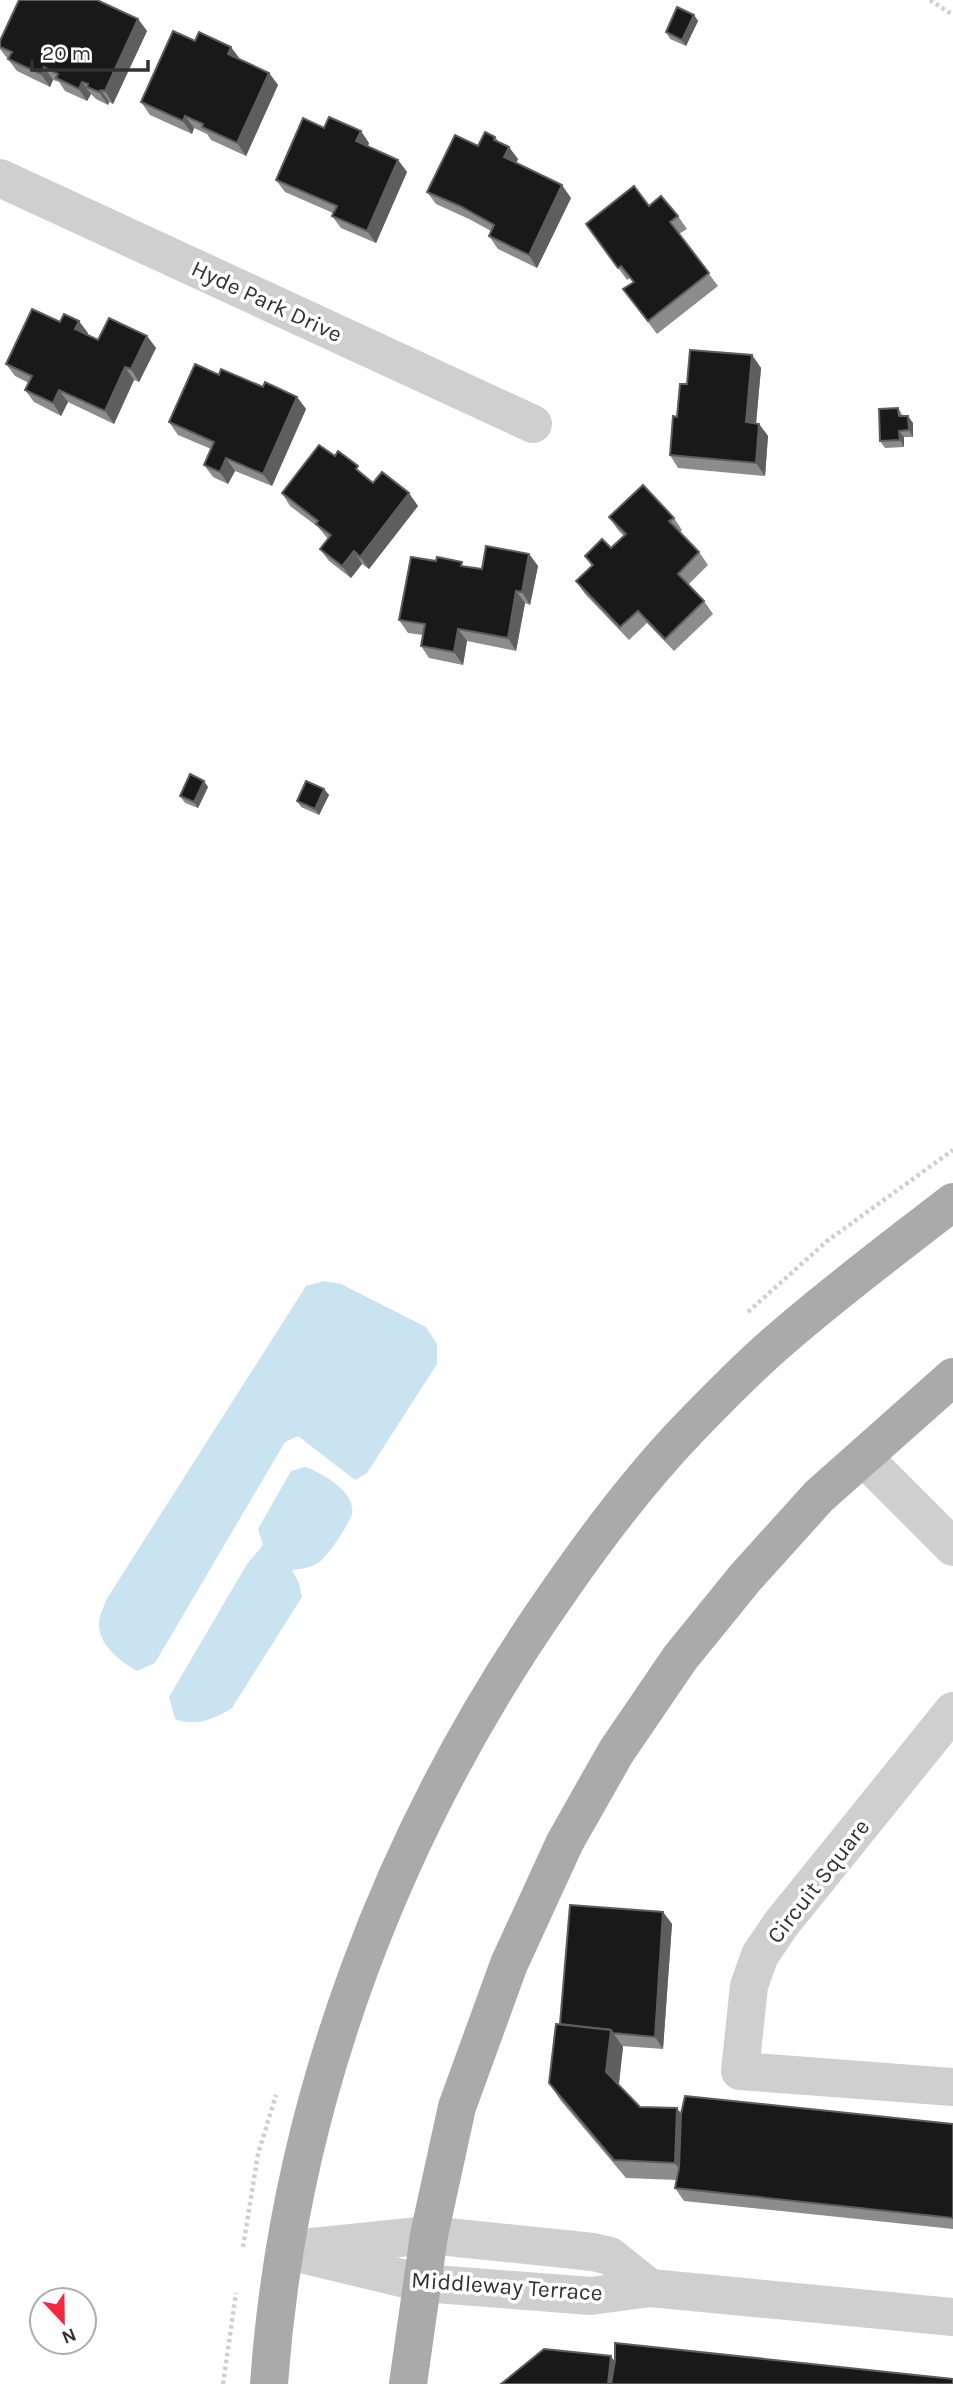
<svg xmlns="http://www.w3.org/2000/svg" width="953" height="2384" font-family="Karla,sans-serif">
<rect width="100%" height="100%" fill="#fff"/>
<g fill="#cae3f0">
<path d="M324,1281L341,1284L426,1327L437,1344V1364L367,1473L355,1480L298,1436L285,1442L155,1663L137,1671C120,1661 98,1645 99,1623C99,1616 104,1607 106,1600L306,1286Z"/>
<path d="M305,1467C320,1472 346,1487 351,1503C352,1507 353,1511 352,1514C350,1523 326,1559 318,1563C310,1568 301,1569 292,1570L299,1583L302,1597L232,1708C215,1719 195,1727 175,1719L169,1697L247,1564L263,1545L258,1529L291,1471Z"/>
</g>
<g fill="none" stroke-linecap="round" stroke-linejoin="round">
<g stroke="#cfcfcf" stroke-width="4.5" stroke-dasharray="3.5 3.5" stroke-linecap="butt">
<path d="M930,0L953,15"/>
<path d="M748,1312L827,1241L953,1150"/>
<path d="M243,2247L258,2154L276,2095"/>
<path d="M223,2384L236,2293"/>
</g>
<g stroke="#cfcfcf" stroke-width="38">
<path d="M0,178L533,424"/>
<path d="M864,1458L953,1547"/>
<path d="M953,1711L781,1924L760,1955L749,1986L740,2071L953,2087"/>
<path d="M312,2247L429,2235L593,2252L610,2256L650,2288"/>
<path d="M285,2250L422,2283L591,2296L650,2288L953,2317"/>
</g>
<g stroke="#aaa" stroke-width="38">
<path d="M269,2384C289,2100 394,1826 557,1594C597,1536 640,1479 689,1428C718,1398 749,1366 781,1339C836,1291 895,1247 953,1202"/>
<path d="M408,2384L429,2235L457,2107L509,1964L565,1842L616,1752L680,1658L745,1578L819,1496L953,1377"/>
</g>
</g>
<g fill="#8c8c8c">
<path d="M694,15L698,21L686,46L670,39L666,32Z"/>
<path d="M138,19L147,31L113,104L109,102L108,105L96,99L91,94L87,101L65,91L59,82L53,80L50,87L17,71L0,49V41Z"/>
<path d="M195,41L269,73L278,85L246,156L211,140L207,134L194,128L192,134L150,115L141,102Z"/>
<path d="M324,128L369,143L368,146L398,160L407,172L376,243L341,228L332,216L333,213L285,192L276,180Z"/>
<path d="M495,137L499,142L518,159L516,163L571,198L537,268L498,249L489,236L491,231L469,219L436,204L427,192L478,146Z"/>
<path d="M649,206L678,216L687,229L679,234L718,286L657,334L623,289L633,282L630,278L627,280L586,224Z"/>
<path d="M60,322L88,333L87,335L98,340L147,336L156,348L139,382L134,380L114,424L68,402L61,416L34,402L25,390L29,383L15,376L6,364Z"/>
<path d="M752,355L761,368L756,423L759,424L768,436L765,476L678,468L670,455L677,417L687,384Z"/>
<path d="M219,375L297,397L306,409L272,486L235,471L228,484L213,477L204,465L211,449L178,435L169,422Z"/>
<path d="M898,408L903,416L913,423V437H904V447L885,448L880,441Z"/>
<path d="M335,456L373,483L418,506L369,569L362,564L351,578L329,561L320,549L328,539L318,527L290,506L282,493Z"/>
<path d="M609,517L674,518L682,530L680,532L699,552L708,565L688,585L704,601L713,614L674,651L647,623L629,640L585,594L576,581L592,566L585,556L611,548L624,536L618,530Z"/>
<path d="M529,554L538,566L530,605L525,603L516,651L467,641L463,665L429,658L421,646L423,635L408,633L399,620L466,567L482,569Z"/>
<path d="M208,787L198,808L185,803L180,796Z"/>
<path d="M324,789L329,795L319,815L301,807L297,801Z"/>
<path d="M663,1912L672,1924L663,2049L622,2046L623,2047L619,2085L640,2107L677,2108L681,2114L953,2124V2229L684,2201L675,2188L677,2180L626,2178L561,2101L549,2083L560,2024Z"/>
</g>
<g fill="#5e5e5e">
<path d="M694,15L698,21L686,46L682,40Z"/>
<path d="M138,19L147,31L113,104L105,91Z"/>
<path d="M231,47L240,59L228,54Z"/>
<path d="M44,67L53,80L50,87L41,74Z"/>
<path d="M269,73L278,85L246,156L237,143Z"/>
<path d="M82,82L91,94L87,101L79,89Z"/>
<path d="M101,90L109,102L108,105L99,92Z"/>
<path d="M185,116L194,128L192,134L183,121Z"/>
<path d="M361,131L369,143L365,153L356,141Z"/>
<path d="M509,147L518,159L513,170L504,157Z"/>
<path d="M398,160L407,172L376,243L367,231Z"/>
<path d="M562,185L571,198L537,268L529,255Z"/>
<path d="M79,321L88,333L84,342L75,329Z"/>
<path d="M147,336L156,348L139,382L131,369Z"/>
<path d="M752,355L761,368L755,435L746,422Z"/>
<path d="M125,367L134,380L114,424L105,411Z"/>
<path d="M59,390L68,402L61,416L53,403Z"/>
<path d="M297,397L306,409L272,486L263,474Z"/>
<path d="M908,416L913,423V437L909,430Z"/>
<path d="M759,424L768,436L765,476L756,463Z"/>
<path d="M899,431L904,437V447L900,440Z"/>
<path d="M226,458L235,471L228,484L220,472Z"/>
<path d="M409,493L418,506L369,569L360,557Z"/>
<path d="M354,551L362,564L351,578L342,566Z"/>
<path d="M529,554L538,566L530,605L522,592Z"/>
<path d="M516,591L525,603L516,651L508,638Z"/>
<path d="M458,629L467,641L463,665L454,652Z"/>
<path d="M204,781L208,787L198,808L194,802Z"/>
<path d="M324,789L329,795L319,815L315,809Z"/>
<path d="M663,1912L672,1924L663,2049L655,2037Z"/>
<path d="M611,2030L623,2047L618,2090L606,2072Z"/>
<path d="M677,2108L690,2126L687,2181L675,2163Z"/>
<path d="M611,2356L623,2374L622,2384H608Z"/>
</g>
<g fill="#191919" stroke="#5e5e5e" stroke-width="2">
<path d="M19,0H97L138,19L105,91L101,90L99,92L87,87L88,84L82,82L79,89L56,78L58,74L44,67L41,74L8,59L12,52L0,47V41Z"/>
<path d="M677,7L694,15L682,40L666,32Z"/>
<path d="M173,31L195,41L199,32L231,47L228,54L269,73L237,143L202,127L203,124L185,116L183,121L141,102Z"/>
<path d="M329,117L361,131L356,141L398,160L367,231L332,216L337,206L276,180L303,118L324,128Z"/>
<path d="M485,132L495,137L494,140L509,147L504,157L562,185L529,255L489,236L494,225L460,206L427,192L455,135L478,146Z"/>
<path d="M634,186L649,206L661,196L678,216L670,222L709,273L648,321L623,289L634,282L621,266L618,268L586,224Z"/>
<path d="M32,309L60,322L64,314L79,321L75,329L98,340L109,318L147,336L131,369L125,367L105,411L59,390L53,403L25,390L32,376L6,364Z"/>
<path d="M690,350L752,355L746,422L759,424L756,463L670,455L673,416L677,417L680,384H687Z"/>
<path d="M195,364L219,375L221,369L263,387L265,382L297,397L263,474L226,458L220,472L204,465L214,442L169,422Z"/>
<path d="M898,408L899,416H908L909,430L899,431L900,440L880,441L879,409Z"/>
<path d="M319,445L335,456L338,451L358,466L356,469L373,483L382,472L409,493L360,557L354,551L342,566L320,549L331,535L316,524L318,521L282,493Z"/>
<path d="M643,485L674,518L669,521L699,552L678,574L704,601L665,639L638,611L620,627L576,581L593,565L585,556L602,539L611,548L626,534L609,517Z"/>
<path d="M486,546L529,554L522,592L516,591L508,638L458,629L454,652L421,646L425,624L399,620L411,557L436,561L437,557L462,562L461,566L482,569Z"/>
<path d="M190,774L204,781L194,802L180,796Z"/>
<path d="M306,781L324,789L315,809L297,801Z"/>
<path d="M570,1905L663,1912L655,2037L613,2033L611,2030L560,2024Z"/>
<path d="M556,2024L611,2030L606,2072L640,2107L677,2108L675,2163L614,2160L549,2083Z"/>
<path d="M685,2096L953,2124V2218L675,2188L679,2168L681,2114Z"/>
<path d="M615,2343L953,2379V2384H611L615,2361Z"/>
<path d="M544,2349L611,2356L608,2384H501Z"/>
</g>
<g text-anchor="middle" stroke-width="7" stroke-linejoin="round" paint-order="stroke">
<g font-size="23" fill="#323232" stroke="#fff">
<text transform="translate(267 301) rotate(25)" y="8">Hyde Park Drive</text>
<text transform="translate(818 1881) rotate(-52)" y="8">Circuit Square</text>
<text transform="translate(507 2286) rotate(4)" y="8">Middleway Terrace</text>
</g>
</g>
<g transform="translate(63 2321) rotate(158)"><circle r="33" fill="#ffffff" stroke="#adadad" stroke-width="2"/>
<path d="M0-5L12 26L0 18L-12 26Z" fill="#f6273b"/>
<text y="-10" font-size="19" font-weight="bold" text-anchor="middle" fill="#323232">N</text>
</g>
<path d="M32 60v10h116v-10" fill="none" stroke="#323232" stroke-width="3.5"/>
<text x="42" y="60" font-size="21" fill="#323232" stroke="#ffffff" stroke-width="5" paint-order="stroke">20 m</text>
</svg>
